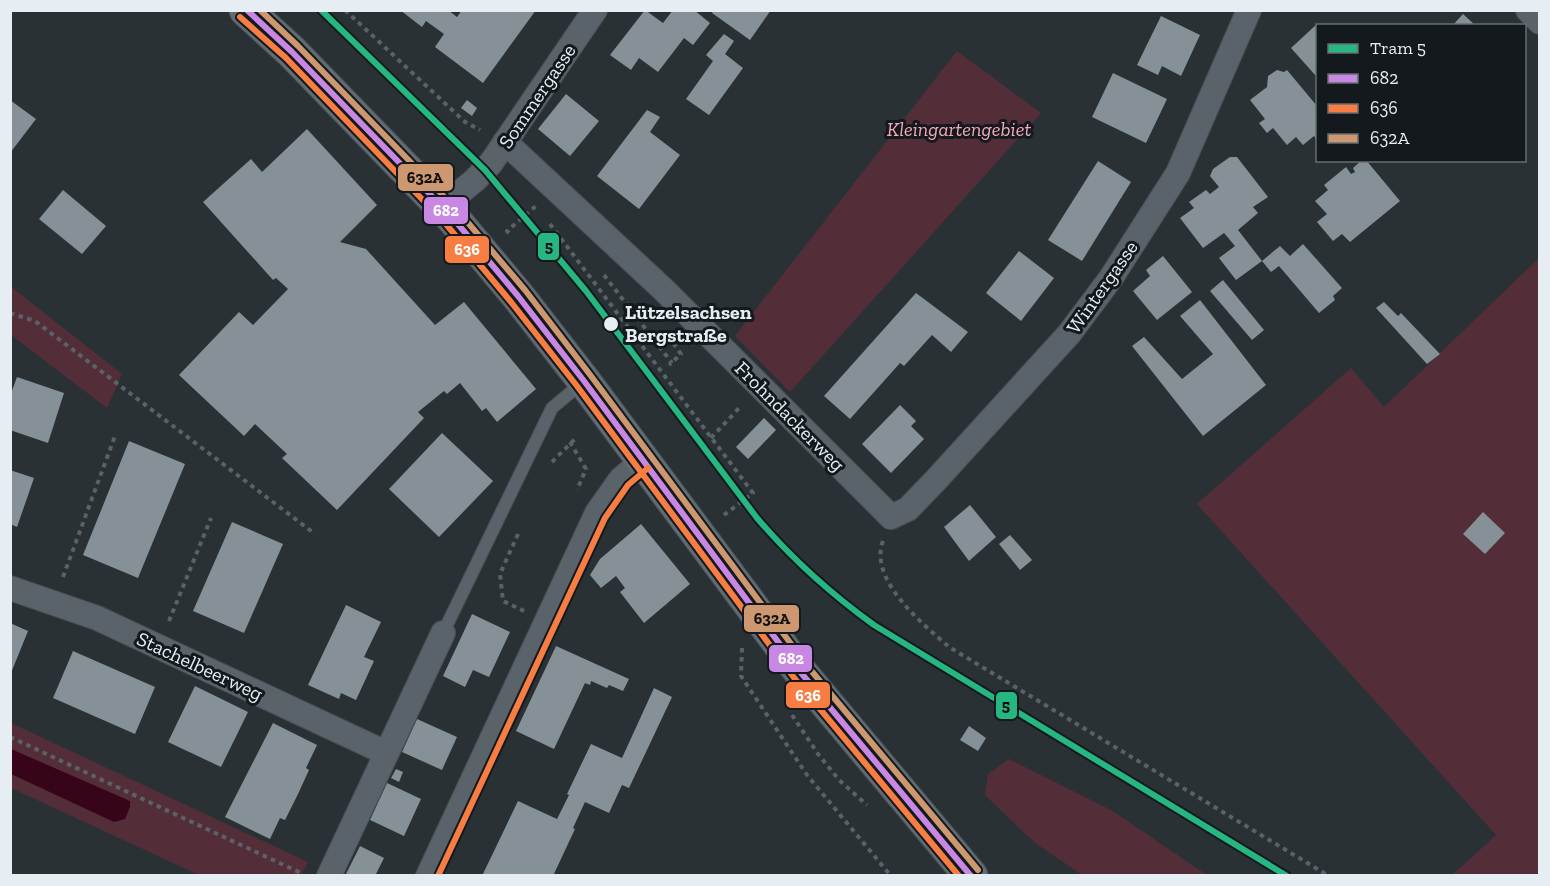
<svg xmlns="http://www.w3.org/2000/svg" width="1550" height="886" font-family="'Zilla Slab',serif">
<rect width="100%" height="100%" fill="#293135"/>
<g fill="#532e39">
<path d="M957,51L1041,113L790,392L735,336Z"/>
<path d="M1539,258V875H1452L1496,835L1197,504L1351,368L1384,407Z"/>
<path d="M10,286L122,374L107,408L11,335Z"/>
<path d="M11,723L308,862L301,875H199L11,788Z"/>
<path d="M1009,759L1111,810L1207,875H1082L1034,842L985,795L988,774Z"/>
</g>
<path fill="#38041a" d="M11,749L130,801V807L125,819L114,822L11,774Z"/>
<g fill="#859197">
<path d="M400,10H448L457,17L462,10H536L483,83L435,47L444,34L426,21L422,27Z"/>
<path d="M645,10L663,23L673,10H694L710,23L693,45L684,38L658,72L639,58L631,70L610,55Z"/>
<path d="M714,10H771L750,40L712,13Z"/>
<path d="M1463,14L1476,26H1452Z"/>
<path d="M1161,16L1200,35L1181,76L1162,66L1158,75L1137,65Z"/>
<path d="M1317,24V75L1316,76L1291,48Z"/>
<path d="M724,34L734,41L725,54L743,68L709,115L686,99L713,61L706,55Z"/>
<path d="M1277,70L1284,72L1287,70L1317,106V138L1316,139L1314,136L1303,145L1296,137L1287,145L1273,128L1267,133L1259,123L1265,119L1250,100L1267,87L1268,76Z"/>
<path d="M1113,73L1167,99L1146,143L1092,117Z"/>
<path d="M566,94L599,121L570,156L538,129Z"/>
<path d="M10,100L36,119L10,153Z"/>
<path d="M467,100L477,108L472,116L461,108Z"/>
<path d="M647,110L660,117L650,132L680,155L639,209L597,176Z"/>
<path d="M307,129L377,205L340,242L366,249L435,325L464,302L536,389L497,422L486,408L482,411L460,383L447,394L444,391L418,412L424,418L337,510L282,458L287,454L255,424L244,436L179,375L239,312L253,325L288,289L276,278L273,280L203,202L251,159L262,172Z"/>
<path d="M1230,157H1237L1268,197L1253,207L1258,213L1238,230L1262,261L1236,280L1219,258L1235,246L1224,233L1203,248L1180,218L1194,208L1189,202L1206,190L1210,194L1219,187L1210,176L1213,169Z"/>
<path d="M1362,160H1366L1400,201L1350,242L1342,234L1333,241L1317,222L1327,214L1315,201L1328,190L1324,185L1346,167L1351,174L1355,172L1353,168Z"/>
<path d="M1098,161L1131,182L1082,261L1048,240Z"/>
<path d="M63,190L106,226L82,254L39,219Z"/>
<path d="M1303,244L1342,288L1333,296L1335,300L1319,313L1279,266L1271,272L1262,261L1280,246L1290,256Z"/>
<path d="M1019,251L1054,278L1021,321L986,293Z"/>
<path d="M1163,256L1192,292L1157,320L1133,291L1150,276L1146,270Z"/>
<path d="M1223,280L1264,330L1252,340L1210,291Z"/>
<path d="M916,293L968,332L951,352L932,335L904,366L900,363L850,419L824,396Z"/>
<path d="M1200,300L1266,385L1203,436L1132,346L1144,337L1182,379L1213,354L1180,316Z"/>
<path d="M1384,302L1398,316L1401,313L1440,354L1427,364L1376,308Z"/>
<path d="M17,377L64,393L48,443L10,430V396Z"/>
<path d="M900,405L916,421L911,426L924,439L891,473L862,444Z"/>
<path d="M764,418L776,430L748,459L736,447Z"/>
<path d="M442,433L493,481L439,537L389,489Z"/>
<path d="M129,441L185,464L138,578L83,555Z"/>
<path d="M10,470L34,478L17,527L10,524Z"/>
<path d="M970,505L996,537L969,561L944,527Z"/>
<path d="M1483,512L1505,533L1485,554L1463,534Z"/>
<path d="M232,522L283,544L244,633L193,611Z"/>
<path d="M641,524L690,584L644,623L620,592L625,588L616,576L601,588L590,575L600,559Z"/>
<path d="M1010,535L1032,560L1020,570L999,544Z"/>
<path d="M346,605L381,622L364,657L374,661L356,700L341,693L339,699L308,685Z"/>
<path d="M472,614L510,632L489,677L473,670L465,687L443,676Z"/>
<path d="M10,623L28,631L11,673H10Z"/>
<path d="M556,646L629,679L623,691L609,685L607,688L591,681L590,685L585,683L554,749L516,731Z"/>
<path d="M73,651L155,687L135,734L53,698Z"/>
<path d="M195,686L248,712L221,767L168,742Z"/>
<path d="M654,688L672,697L629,788L622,785L609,813L585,802L573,828L575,829L553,876H482L518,801L557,819L569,795L567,794L591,744L622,758Z"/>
<path d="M417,719L457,737L442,770L402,752Z"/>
<path d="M273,723L317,745L306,768L309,770L298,794L285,820L280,818L270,839L225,817Z"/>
<path d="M969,726L986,738L978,751L960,740Z"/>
<path d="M396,769L403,772L399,782L391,778Z"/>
<path d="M387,783L421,799L404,836L370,820Z"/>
<path d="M360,846L384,858L375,876H345Z"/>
</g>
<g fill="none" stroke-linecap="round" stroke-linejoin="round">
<g stroke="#484e53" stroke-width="14">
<path id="service" d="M443,633L552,408L583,382"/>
</g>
<g stroke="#484e53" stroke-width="26">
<g id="minor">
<path d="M1528,10L1540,22"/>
<path d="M505,142L665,291L891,517L908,509L935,481L1069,334L1111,278L1178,173L1249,10"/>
<path d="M442,207L475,180L491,163L595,10"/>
<path d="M10,588L97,618L386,753"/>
<path d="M329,876L443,633"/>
<path d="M428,876L597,513L621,479L642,461"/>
</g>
</g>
<g stroke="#484e53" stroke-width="35">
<path id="primary" d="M246,10L292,52L452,217L518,296L584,381L802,674L971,876"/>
</g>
<g stroke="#5b6267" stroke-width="4" stroke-dasharray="4.5 4.5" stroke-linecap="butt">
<path d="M345,10L465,122L480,130"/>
<path d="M550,224L753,493L724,515"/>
<path d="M509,233L507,231L536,206"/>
<path d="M604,275L672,363"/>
<path d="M10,313L35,321L315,534"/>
<path d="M668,336L681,354L669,365"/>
<path d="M711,438L741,406"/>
<path d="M570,442L586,469L577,490"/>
<path d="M552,462L577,437"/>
<path d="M518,534L500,574L503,601L524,611"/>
<path d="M883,541C868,580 923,624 949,647L1329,876"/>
<path d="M63,577L115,436"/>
<path d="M169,621L211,518"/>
<path d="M742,648L741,676L807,775L891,876"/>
<path d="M792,715L818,754L839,780L867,805"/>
<path d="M10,737L303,874"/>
</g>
<use href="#service" stroke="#596369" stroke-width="12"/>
<use href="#minor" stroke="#596369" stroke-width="24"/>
<use href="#primary" stroke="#606c74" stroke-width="33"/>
<g stroke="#13191c" stroke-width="10">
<path id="bus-1" d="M247,10L292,52L452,217L518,296L584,381L802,674L971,876"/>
</g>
<g stroke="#13191c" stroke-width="10">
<g id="bus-2">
<path d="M240,17L286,58L445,223L511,302L577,386L795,679L959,876"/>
<path d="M438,876L605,518L628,485L648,468"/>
</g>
</g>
<g stroke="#13191c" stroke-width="10">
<path id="bus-3" d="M260,10L298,46L458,211L525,290L591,376L809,668L978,870"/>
</g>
<use href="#bus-1" stroke="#c787e3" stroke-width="6"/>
<use href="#bus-2" stroke="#f77d43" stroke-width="6"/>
<use href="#bus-3" stroke="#cd976f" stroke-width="6"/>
<g stroke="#13191c" stroke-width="10">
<path id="tram-1" d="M321,10L485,170L586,291L757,518C792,559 831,594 874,625L1287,876"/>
</g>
<use href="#tram-1" stroke="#26b681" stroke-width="6"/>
</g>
<circle fill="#e6eef4" stroke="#13191c" stroke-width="2" cx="611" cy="324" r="8"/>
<g text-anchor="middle" stroke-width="6" stroke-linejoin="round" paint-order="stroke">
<g font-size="20" fill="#e6eef4" stroke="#13191c">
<text transform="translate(537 96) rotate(-56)" y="7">Sommergasse</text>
<text transform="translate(1102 287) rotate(-55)" y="7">Wintergasse</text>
<text transform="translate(790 416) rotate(45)" y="7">Frohndackerweg</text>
<text transform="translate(200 666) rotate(25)" y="7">Stachelbeerweg</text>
</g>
<g font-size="20" font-style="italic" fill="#f6a7bb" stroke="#13191c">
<text x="959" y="136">Kleingartengebiet</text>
</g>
<g font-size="20" font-weight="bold" fill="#e6eef4" stroke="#13191c" text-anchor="start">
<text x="625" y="319">Lützelsachsen<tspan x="625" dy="23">Bergstraße</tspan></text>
</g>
</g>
<g stroke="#13191c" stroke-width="2">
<rect x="397" y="163" width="57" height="29" rx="6" fill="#cd976f"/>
<rect x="423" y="196" width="46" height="29" rx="6" fill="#c787e3"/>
<rect x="537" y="232" width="23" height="29" rx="6" fill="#26b681"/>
<rect x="444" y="235" width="46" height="29" rx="6" fill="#f77d43"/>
<rect x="743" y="604" width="57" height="29" rx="6" fill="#cd976f"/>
<rect x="768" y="644" width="45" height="29" rx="6" fill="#c787e3"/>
<rect x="785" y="681" width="46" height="28" rx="6" fill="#f77d43"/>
<rect x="995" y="691" width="23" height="29" rx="6" fill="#26b681"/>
</g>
<g font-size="16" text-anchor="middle" font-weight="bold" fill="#fff">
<text x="446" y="216">682</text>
<text x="467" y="255">636</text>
<text x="791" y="664">682</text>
<text x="808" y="701">636</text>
</g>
<g font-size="16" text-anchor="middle" font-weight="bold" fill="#111">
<text x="425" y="183">632A</text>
<text x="549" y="252">5</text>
<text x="772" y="624">632A</text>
<text x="1006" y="711">5</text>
</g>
<rect width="1550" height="886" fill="none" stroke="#e6eef4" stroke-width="24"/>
<rect x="1316" y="24" width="210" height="138" fill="#13191c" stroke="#676e72" stroke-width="1.5"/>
<rect x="1328" y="44" width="30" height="9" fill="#26b681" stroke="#676e72" stroke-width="1.5"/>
<text x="1370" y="54" font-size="18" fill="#e6eef4">Tram 5</text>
<rect x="1328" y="74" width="30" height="9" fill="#c787e3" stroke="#676e72" stroke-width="1.5"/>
<text x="1370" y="84" font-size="18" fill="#e6eef4">682</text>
<rect x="1328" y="104" width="30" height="9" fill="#f77d43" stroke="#676e72" stroke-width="1.5"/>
<text x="1370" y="114" font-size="18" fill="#e6eef4">636</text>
<rect x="1328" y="134" width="30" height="9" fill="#cd976f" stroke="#676e72" stroke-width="1.5"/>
<text x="1370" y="144" font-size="18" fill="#e6eef4">632A</text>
</svg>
